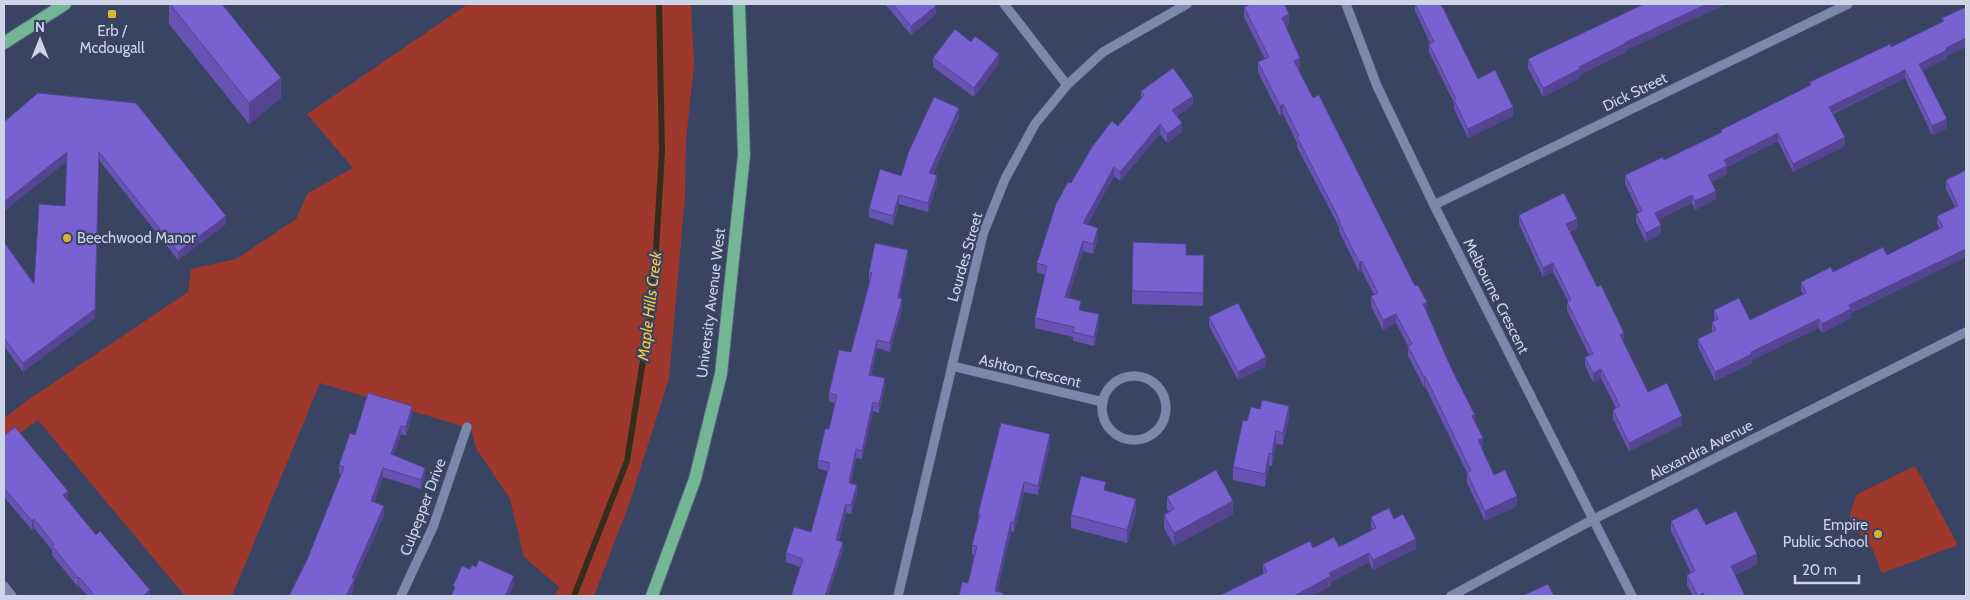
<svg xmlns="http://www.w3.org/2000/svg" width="1970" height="600" font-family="Cabin,sans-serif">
<rect width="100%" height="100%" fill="#394362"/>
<g fill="#9f382c">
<path d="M468,4H691L694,65L686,140L685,196L669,379L628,507L594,596H555L559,587L524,557L510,499L476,448L471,429L320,383L232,596H185L38,420L4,445V418L25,402L188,292L191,269L236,259L296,219L308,193L353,168L307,114Z"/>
<path d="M1915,466L1958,545L1882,573C1878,564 1875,552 1869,544C1850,520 1844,528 1857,494Z"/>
</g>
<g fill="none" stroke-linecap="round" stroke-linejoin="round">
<path stroke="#342d1a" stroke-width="6" d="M574,596L627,461L653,298L662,152L659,4"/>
<g stroke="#57607a" stroke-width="10">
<g id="minor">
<path d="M1004,4L1067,85"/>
<path d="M1346,4L1377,86L1434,205L1632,596"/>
<path d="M1434,205L1848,4"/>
<path d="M952,366L1103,402"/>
<circle cx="1134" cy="408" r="32"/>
<path d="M4,586L12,596"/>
<path d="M401,596L433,527L467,427"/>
<path d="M898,596L983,234L1005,179L1035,124L1067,85L1103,52L1187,4"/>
<path d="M1451,596L1594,519L1966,332"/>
</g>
</g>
<g stroke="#57607a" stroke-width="14">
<g id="major">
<path d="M4,43L65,4"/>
<path d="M652,596L695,479L721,374L744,155L739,4"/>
</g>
</g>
<use href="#minor" stroke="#7c88ab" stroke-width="9"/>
<use href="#major" stroke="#72b694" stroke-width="12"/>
</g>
<g fill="#6753b3">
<path d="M169,4H222L281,98L249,124L169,24Z"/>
<path d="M885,4H934L936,14L911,35Z"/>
<path d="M1415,4H1441L1478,79L1513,116L1468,138L1454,109V103L1429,52V44L1430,43L1415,11Z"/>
<path d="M1644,4H1726L1626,50V52L1580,75V78L1543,97L1528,68V59Z"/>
<path d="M1244,7L1289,24L1286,26L1300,68L1298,69L1313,98L1427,312L1475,422L1483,447L1481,448L1494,475L1517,506L1485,521L1467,483V473L1425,386L1424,387L1408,356V346L1396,323L1383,330L1371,306V296L1374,295L1362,271L1359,272L1339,231V227L1297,147V143L1283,114L1280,116L1258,72V62L1265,59L1244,17Z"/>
<path d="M1966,7L1947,56V58L1923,70L1947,128L1932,135L1905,78L1833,114L1845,146L1793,172L1778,141L1727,167V174L1711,182L1716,199L1695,210L1692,203L1658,220L1661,234L1646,242L1636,222V214L1639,213L1625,184V175L1664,160L1721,132V130L1810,86V82L1891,47L1942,22V18Z"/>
<path d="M933,58L999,63L974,97L933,67Z"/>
<path d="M1141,91L1193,105L1177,116L1182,132L1167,143L1160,134L1120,181L1114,176L1087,225L1098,238L1093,254L1083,251L1068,298L1081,310L1099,324L1094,346L1073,341V337L1035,328V318L1045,275L1037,272V263L1071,183L1141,99Z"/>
<path d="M38,93L226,224L178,260L99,160L95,318L23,372L4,346V242L34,284L65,206L67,161L4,211V122Z"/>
<path d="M959,117L933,174L937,184L928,212L899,204L893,225L869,217V209Z"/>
<path d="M1966,171V257L1851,313V318L1822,333L1819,328L1752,360V363L1715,381L1698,347V339L1712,332V322L1715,320L1714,319V310L1750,320L1803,294L1801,290V282L1887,255L1940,229L1937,224V216L1955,207L1946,189V180Z"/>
<path d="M1519,215L1577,228L1570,232L1624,342L1623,343L1648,392L1682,425L1629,451L1613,419V410L1616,408L1601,378L1593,382L1585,366V357L1589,355L1567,310V302L1568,301L1553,272L1543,277L1519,224Z"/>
<path d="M1204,255L1203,306L1132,304V291Z"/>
<path d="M908,258L899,298L902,308L890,352L877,348L871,376L885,387L879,413L873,411L862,459L856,458L851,483L857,494L851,514L846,513L839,540L843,551L800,567L786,562V553L811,532L828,471L818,469V460L829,429L835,403L829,402V393L851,352L870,281H869V272Z"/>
<path d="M1209,317L1266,366L1238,380L1209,326Z"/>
<path d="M412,415L406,436L401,434L393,455L425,477L421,489L383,477L374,502L384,515L354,582V588L350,596H289L307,560L341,475L339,474V465L355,435Z"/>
<path d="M1289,418L1283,445L1276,444L1272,466H1269L1265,487L1233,480V467L1247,421Z"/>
<path d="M4,436L68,500L96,535L150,596H88L79,586L78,587L52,555V550L34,528L32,530L4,497Z"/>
<path d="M1050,444L1038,495L1024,492L1014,532L1011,531L997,592L1003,596L968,583L974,555H972V545L978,520V514Z"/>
<path d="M1106,491L1136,512L1127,543L1071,528V515Z"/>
<path d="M1167,497L1233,514L1174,546L1164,528V515L1169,512L1167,509Z"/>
<path d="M1371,517L1394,519L1416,549L1373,570L1369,562L1331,582V586L1263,574V564L1313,548L1339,547L1372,530L1371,527Z"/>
<path d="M1671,521L1706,525L1757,564L1735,575L1745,596H1693L1687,585V575L1691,573L1671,531Z"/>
</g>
<g fill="#544492">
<path d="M1707,4H1726L1626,50V52L1580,75V78L1543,97V88L1579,67L1626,42Z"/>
<path d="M936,6V14L911,35V26Z"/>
<path d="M1289,14V24L1282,27V18Z"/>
<path d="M1966,38V47L1947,56V58L1919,72V64L1946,48Z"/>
<path d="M999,54V63L974,97V88Z"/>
<path d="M1300,58V68L1294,71V61Z"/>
<path d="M1905,70V78L1829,115V107Z"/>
<path d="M281,78V98L249,124V103Z"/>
<path d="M1193,96V105L1172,119V110Z"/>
<path d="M1283,104V114L1280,116V106Z"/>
<path d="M1513,107V116L1468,138V129Z"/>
<path d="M959,108V117L929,182V173Z"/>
<path d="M1947,119V128L1932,135V126Z"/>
<path d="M1182,123V132L1167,143V134Z"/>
<path d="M1160,124V134L1120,181V172Z"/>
<path d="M1778,133V141L1727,167V174L1708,183V175L1724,160Z"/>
<path d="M1845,137V146L1793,172V164Z"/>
<path d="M67,152V161L4,211V202Z"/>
<path d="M99,152L95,318L23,372V363Z"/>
<path d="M1114,167V176L1083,233V223Z"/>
<path d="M937,175V184L928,212V203Z"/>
<path d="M1716,191V199L1695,210V201Z"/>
<path d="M899,195V204L893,225V216Z"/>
<path d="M1692,195V203L1655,222V213Z"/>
<path d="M226,216V224L178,260V252Z"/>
<path d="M1577,219V228L1566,233V224Z"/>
<path d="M1661,225V234L1646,242V233Z"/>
<path d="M1098,228V238L1093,254V244Z"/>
<path d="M1083,241V251L1065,307V297Z"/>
<path d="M1966,249V257L1851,313V318L1822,333V324L1849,305Z"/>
<path d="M908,250V258L898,307V298Z"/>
<path d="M1362,261V271L1359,272V262Z"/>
<path d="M1553,263V272L1543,277V268Z"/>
<path d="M902,299V308L890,352V343Z"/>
<path d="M1427,302V312L1423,304Z"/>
<path d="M1099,314V324L1094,346V337Z"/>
<path d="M1396,314V323L1383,330V320Z"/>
<path d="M1819,319V328L1752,360V363L1715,381V372L1751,352Z"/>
<path d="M1624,333V342L1620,344V335Z"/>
<path d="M877,340V348L869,384V375Z"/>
<path d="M1266,357V366L1238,380V372Z"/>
<path d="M1601,369V378L1593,382V373Z"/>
<path d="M1425,376V386L1424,387V377Z"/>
<path d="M885,378V387L879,413V404Z"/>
<path d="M873,402V411L862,459V451Z"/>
<path d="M412,406V415L406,436V427Z"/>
<path d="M1289,406V418L1283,445V433Z"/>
<path d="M1475,415V425L1472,416Z"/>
<path d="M1682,416V425L1629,451V443Z"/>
<path d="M401,426V434L391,463V454Z"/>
<path d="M1276,431V444L1272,466V454Z"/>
<path d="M1050,434V444L1038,495V486Z"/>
<path d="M1483,438V447L1478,450V440Z"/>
<path d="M856,449V458L849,491V483Z"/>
<path d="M1269,453V466L1265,487V474Z"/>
<path d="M383,468V477L371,510V501Z"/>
<path d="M425,468V477L421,489V480Z"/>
<path d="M1024,482V492L1014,532V522Z"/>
<path d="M857,485V494L851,514V505Z"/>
<path d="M68,491V500L63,495Z"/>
<path d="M1517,496V506L1485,521V511Z"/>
<path d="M1136,499V512L1127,543V530Z"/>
<path d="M1233,501V514L1174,546V533Z"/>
<path d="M846,504V513L836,549V540Z"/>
<path d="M384,506V515L354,582V588L350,596H346L352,578Z"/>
<path d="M34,519V528L32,530V521Z"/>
<path d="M1011,522V531L996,596L995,591Z"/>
<path d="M1416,539V549L1373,570V560Z"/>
<path d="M843,542V551L828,596H825Z"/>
<path d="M1369,553V562L1331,582V586L1312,596H1294L1329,573Z"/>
<path d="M1757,554V564L1731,577V566Z"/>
<path d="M514,576V584L509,596H505Z"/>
<path d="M79,577V586L78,587V578Z"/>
<path d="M150,590V596H143Z"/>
<path d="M1703,593V596H1698Z"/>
</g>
<g fill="#7861d0" stroke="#544492">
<path d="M170,4H222L281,78L249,103Z"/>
<path d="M893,4H934L936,6L911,26Z"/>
<path d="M1251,4H1284L1289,14L1282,18L1300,58L1294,61L1313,98L1319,95L1415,286L1418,285L1427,302L1423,304L1452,370L1475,415L1472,416L1483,438L1478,440L1494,475L1505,470L1517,496L1485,511L1467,473L1471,471L1425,376L1424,377L1408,346L1412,344L1396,314L1383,320L1371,296L1378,293L1362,261L1359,262L1339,222L1340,221L1297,137L1299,136L1283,104L1280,106L1258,62L1269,57L1244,7Z"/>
<path d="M1415,4H1441L1478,79L1495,70L1513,107L1468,129L1454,100L1456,99L1429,44L1434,42Z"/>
<path d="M1644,4H1707L1626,42V43L1579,67L1580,69L1543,88L1528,59Z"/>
<path d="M1966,7V38L1946,48L1947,50L1919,64L1947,119L1932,126L1905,70L1829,107L1845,137L1793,164L1778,133L1724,160L1727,166L1708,175L1716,191L1695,201L1692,195L1655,213L1661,225L1646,233L1636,214L1642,211L1625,175L1663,157L1664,160L1722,132L1721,130L1811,85L1810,82L1890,44L1891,47L1944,21L1942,18Z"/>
<path d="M955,29L971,42L975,36L999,54L974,88L933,58Z"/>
<path d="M1173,68L1193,96L1172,110L1182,123L1167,134L1160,124L1120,172L1114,167L1083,223L1098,228L1093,244L1083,241L1065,297L1081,301L1079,310L1099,314L1094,337L1073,332L1074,327L1035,318L1047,266L1037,263L1056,204L1068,182L1071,183L1092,147L1112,121L1118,126L1144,95L1141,91Z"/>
<path d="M38,93L136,103L226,216L178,252L99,152L95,309L23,363L4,338V242L34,284L39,204L65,206L67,152L4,202V122Z"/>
<path d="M934,97L959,108L929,173L937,175L928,203L899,195L893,216L869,209L880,169L901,176L909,151Z"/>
<path d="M1966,170V249L1849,305L1851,309L1822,324L1819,319L1751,352L1752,354L1715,372L1698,339L1716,330L1712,322L1718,319L1714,310L1739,298L1750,320L1806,293L1801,282L1831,267L1833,272L1883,247L1887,255L1943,227L1937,216L1958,206L1946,180Z"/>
<path d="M1564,193L1577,219L1566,224L1597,287L1601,285L1624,333L1620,335L1648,392L1667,383L1682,416L1629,443L1613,410L1620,406L1601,369L1593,373L1585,357L1593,354L1567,302L1571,300L1553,263L1543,268L1519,215Z"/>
<path d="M1133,242L1186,244V255H1204L1203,293L1132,291Z"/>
<path d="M875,243L908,250L898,298L902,299L890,343L877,340L869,375L885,378L879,404L873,402L862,451L856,449L849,483L857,485L851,505L846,504L836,540L843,542L825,596H791L803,559L786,553L794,527L811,532L830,463L818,460L825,429H829L837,395L829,393L839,350L851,352L872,273L869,272Z"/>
<path d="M1238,303L1266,357L1238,372L1209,317Z"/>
<path d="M368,393L412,406L406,427L401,426L391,454L425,468L421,480L383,468L371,501L384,506L352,578L354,580L346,596H338L335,595V596H289L307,560L344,467L339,465L350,433L355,435Z"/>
<path d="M1262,400L1289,406L1283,433L1276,431L1272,454L1269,453L1265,474L1233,467L1243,420L1247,421L1251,407L1260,409Z"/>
<path d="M1001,423L1050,434L1038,486L1024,482L1014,522H1011L995,591L1003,593V596H959L962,582L968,583L977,546L972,545L980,514H978Z"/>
<path d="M15,427L68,491L63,495L96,535L100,531L150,590L143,596H95L79,577L78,578L52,546L54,544L34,519L32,521L4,488V436Z"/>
<path d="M1216,470L1233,501L1174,533L1164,515L1174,509L1167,497Z"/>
<path d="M1081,476L1106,482L1104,490L1136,499L1127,530L1071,515Z"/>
<path d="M1389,508L1394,519L1403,514L1416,539L1373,560L1369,553L1329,573L1331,576L1294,596H1219L1267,572L1263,564L1310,541L1313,548L1334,537L1339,547L1376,528L1371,517Z"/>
<path d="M1697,508L1706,525L1736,511L1757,554L1731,566L1745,596H1705L1703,593L1698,596L1687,575L1695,571L1671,521Z"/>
<path d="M479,560L514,576L505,596H451L455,587L453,586L462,566L470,569L472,565L476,567Z"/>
<path d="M1548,584L1554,596H1522Z"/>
</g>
<g fill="#dbb233" stroke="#394362" stroke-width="2">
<rect x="107" y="9" width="10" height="10" rx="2.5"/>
<circle cx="67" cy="238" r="5"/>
<circle cx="1878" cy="534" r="5"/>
</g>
<g text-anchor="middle" stroke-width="4.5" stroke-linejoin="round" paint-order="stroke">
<g font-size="15" fill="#cdd4e7" stroke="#394362">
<text x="112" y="36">Erb /<tspan x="112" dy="17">Mcdougall</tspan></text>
<text x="77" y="243" text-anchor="start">Beechwood Manor</text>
<text x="1868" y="530" text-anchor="end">Empire<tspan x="1868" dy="17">Public School</tspan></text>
</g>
<g font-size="15" fill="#cdd4e7" stroke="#394362">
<text transform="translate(1635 92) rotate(-26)" y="5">Dick Street</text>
<text transform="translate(965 257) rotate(-74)" y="5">Lourdes Street</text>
<text transform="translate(1496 296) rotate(63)" y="5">Melbourne Crescent</text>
<text transform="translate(711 303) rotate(-83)" y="5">University Avenue West</text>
<text transform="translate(1030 371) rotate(13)" y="5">Ashton Crescent</text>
<text transform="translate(1701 450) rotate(-27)" y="5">Alexandra Avenue</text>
<text transform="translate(423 507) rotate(-69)" y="5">Culpepper Drive</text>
</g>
<g font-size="16" font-style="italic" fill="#f7c93f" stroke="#394362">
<text transform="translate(649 306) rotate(-83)" y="6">Maple Hills Creek</text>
</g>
</g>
<rect width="1970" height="600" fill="none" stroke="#cdd4e7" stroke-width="10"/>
<g transform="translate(40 40)" stroke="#394362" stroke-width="4" paint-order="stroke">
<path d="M0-4L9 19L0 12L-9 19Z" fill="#cdd4e7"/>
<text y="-8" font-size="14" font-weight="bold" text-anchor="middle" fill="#cdd4e7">N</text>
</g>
<path d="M1795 575v8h64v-8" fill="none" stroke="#cdd4e7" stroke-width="2.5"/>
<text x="1802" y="575" font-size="15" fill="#cdd4e7" stroke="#394362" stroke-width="4" paint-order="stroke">20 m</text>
</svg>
